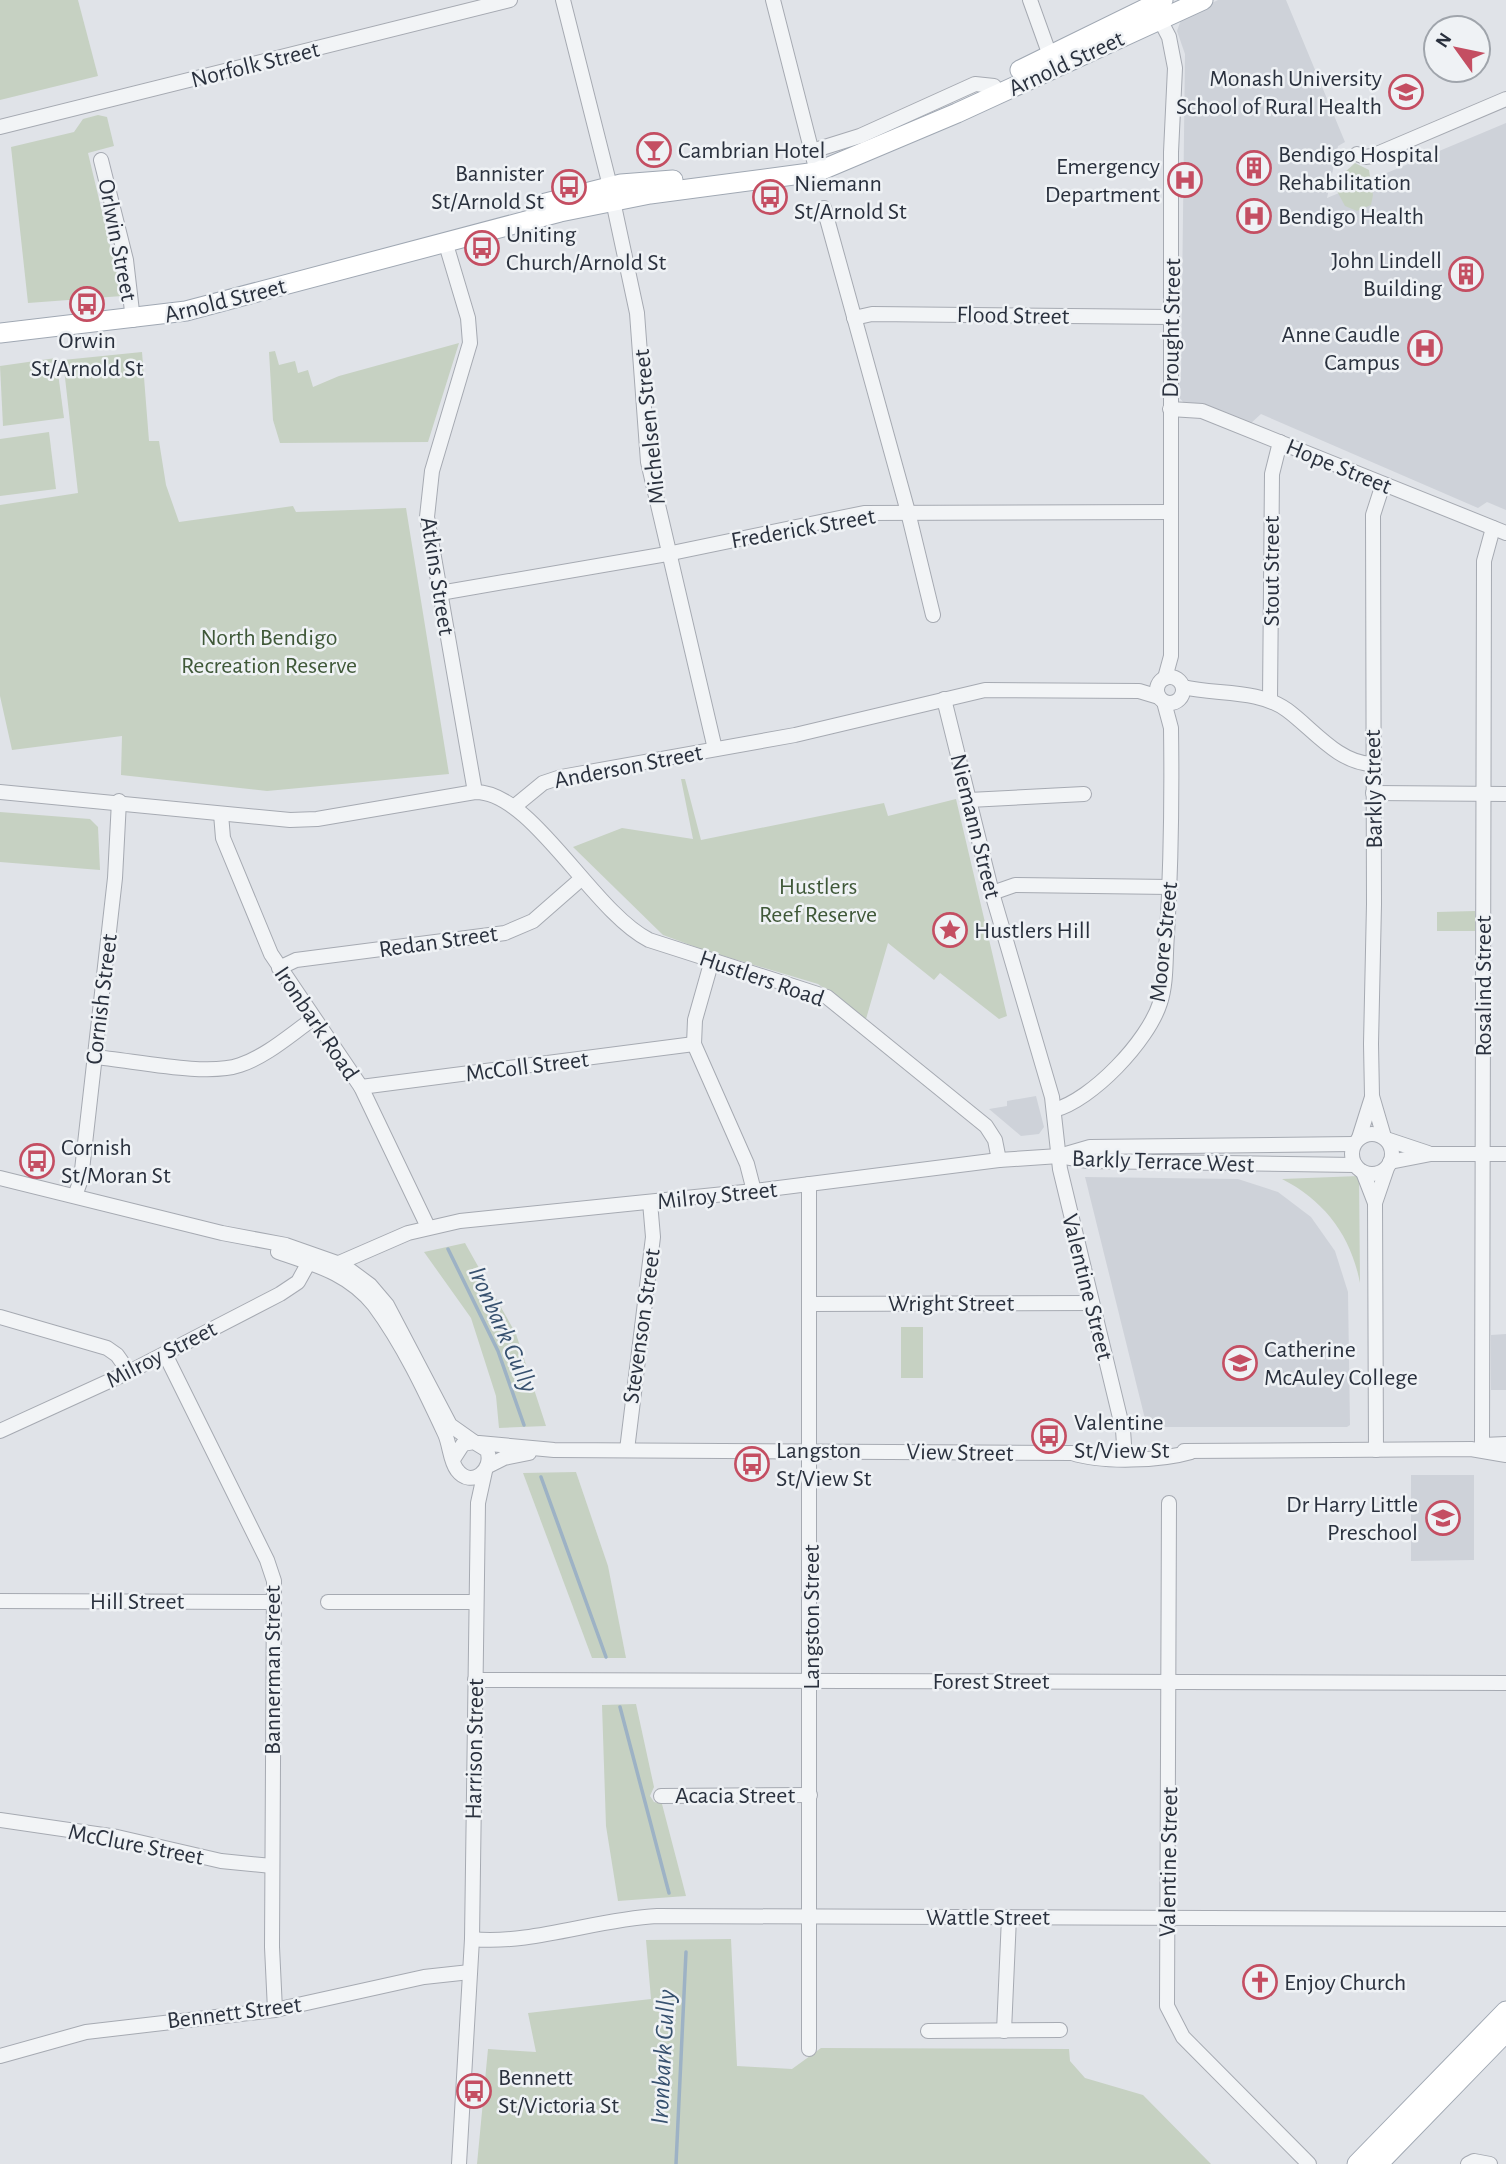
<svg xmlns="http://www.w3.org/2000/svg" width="1506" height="2164" font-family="'Alegreya Sans',sans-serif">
<rect width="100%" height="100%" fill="#e0e3e8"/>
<g fill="#ced2d9">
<path d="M1218,0H1286L1345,142L1338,146L1327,198L1506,123V510L1487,502L1478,508L1261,414L1250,424L1199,404L1183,402L1178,396L1177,382L1181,378L1185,54L1177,31L1182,17Z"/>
<path d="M1036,1096L1044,1127L1039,1134L1021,1136L989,1109L1007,1106V1101Z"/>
<path d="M1085,1177L1238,1179L1278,1192L1311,1217L1335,1251L1348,1292L1350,1425L1347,1427H1147Z"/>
<path d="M1506,1334V1390H1491V1335Z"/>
<path d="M1411,1475H1474V1560L1411,1561Z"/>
</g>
<g fill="#c6d1c2">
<path d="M0,0H78L98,76L0,100Z"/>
<path d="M98,115L107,117L114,146L88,153L122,296L28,303L11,147L74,132L83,119Z"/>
<path d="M1355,163L1369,170L1373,195L1371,205L1357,211L1345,206L1337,191L1344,173Z"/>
<path d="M459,343L428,442L280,443L273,420L269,352L275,351L279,365L295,361L298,373L308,370L313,387L339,376Z"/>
<path d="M142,352L149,441H159L166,485L179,522L293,506L296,512L406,508L449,774L267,791L121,775L122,736L12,750L0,696V505L78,493L63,360Z"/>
<path d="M56,358L64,418L3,426L0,366Z"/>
<path d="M49,432L56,489L0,496V439Z"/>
<path d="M681,779H685L701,840L884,803L888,816L956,799L1007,1016L999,1019L940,973L934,980L888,943L866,1019L818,984L704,950L663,935L573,847L622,828L693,839Z"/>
<path d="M0,812L90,819L98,827L100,870L0,862Z"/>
<path d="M1475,911V931H1437V912Z"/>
<path d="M1359,1176L1360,1283C1351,1236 1325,1201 1282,1179Z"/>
<path d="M465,1243L516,1334L546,1426L499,1428L496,1396L471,1318L424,1252Z"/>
<rect x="901" y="1327" width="22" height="51"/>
<path d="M576,1472L608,1566L626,1658H592L523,1473Z"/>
<path d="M636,1704L654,1787L650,1796L654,1802L662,1804L686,1896L618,1901L606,1826L602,1705Z"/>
<path d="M731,1939L737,2066L792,2069L821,2048L1069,2049L1070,2061L1085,2078L1143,2095L1211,2164H477L488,2049L536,2052L528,2013L651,1999L646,1940Z"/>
</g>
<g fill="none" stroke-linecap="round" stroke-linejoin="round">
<g stroke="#9db2c5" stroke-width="3.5">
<path d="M448,1249L498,1351L524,1425"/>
<path d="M541,1477L606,1657"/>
<path d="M620,1707L669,1893"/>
<path d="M676,2164L686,1952"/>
</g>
<g stroke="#a6aab2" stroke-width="16">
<g id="minor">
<path d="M563,0L610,186"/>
<path d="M773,0L817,172"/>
<path d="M1030,0L1053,64"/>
<path d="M1156,12L1169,37L1175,68L1171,152V656L1165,678"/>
<path d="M0,127L510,0"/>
<path d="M812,151L860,136L975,84L994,86"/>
<path d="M1357,154L1365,157L1372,156L1506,99"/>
<path d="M101,160L126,260L133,320"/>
<path d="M613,201L637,313L648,462L715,749"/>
<path d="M824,208L908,512L933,615"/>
<path d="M445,241L468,318L470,343L432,471L427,517L475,792"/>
<path d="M854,318L872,314L1172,317"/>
<path d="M1170,409L1202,411L1506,533"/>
<path d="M1383,484L1373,515L1374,904L1371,1044L1372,1096L1384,1137"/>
<path d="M440,593L667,554L864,513L1171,512"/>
<circle cx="1170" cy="690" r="13"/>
<path d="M1183,687C1217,695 1258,689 1287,710C1313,729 1338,763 1372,764"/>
<path d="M944,699L992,893L1052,1097L1060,1169L1123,1430L1125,1458"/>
<path d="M1270,700L1272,474L1280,442"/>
<path d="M0,792L290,820L317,819L475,792C532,791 592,911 649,940L827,997L986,1126L995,1140L999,1160"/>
<path d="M1373,793L1506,794"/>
<path d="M969,800L1084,794"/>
<path d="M515,806L543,783L561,777L795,735L985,690L1139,691L1159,697"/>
<path d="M221,814L223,838L271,954L361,1087L428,1227"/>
<path d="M992,893L1015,885L1170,887"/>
<path d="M712,960L695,1020L694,1044L747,1164L754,1191"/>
<path d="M279,968L296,960L505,933L533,921L581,879"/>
<path d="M94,1057C132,1060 206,1077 240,1065C267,1056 291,1034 313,1019"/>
<path d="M361,1087L694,1044"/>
<path d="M1054,1110C1092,1100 1148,1041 1160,1003C1167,982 1165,957 1167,935C1171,866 1172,797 1171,728L1164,702"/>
<circle cx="1372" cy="1154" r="20"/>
<path d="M1359,1138L1372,1097"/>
<path d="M1386,1139L1428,1153"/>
<path d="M1059,1156L1090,1147L1354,1144"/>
<path d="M1390,1162L1431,1154H1506"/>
<path d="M1363,1172L1375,1203L1376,1450"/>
<path d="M0,1178L222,1233L286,1245L343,1265L370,1285L387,1305L450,1425L474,1442"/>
<path d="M75,1196L81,1179L115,878L119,801"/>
<path d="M1375,1203L1387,1168"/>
<path d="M278,1252C316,1265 348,1273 374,1305C403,1344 425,1391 445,1434C450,1445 450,1461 457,1470C471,1489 495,1470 487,1450L474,1442L463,1444L454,1458"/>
<path d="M339,1263L408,1233L460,1221L754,1191L999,1160L1059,1156L1088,1161L1355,1165"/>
<path d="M810,1304L1092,1303"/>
<path d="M0,1317L107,1348L117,1355L129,1372"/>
<path d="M165,1354L267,1560L274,1581L272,1947L275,2010"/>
<path d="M0,1431L129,1372L280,1294L298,1282L309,1262"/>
<path d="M479,1443L554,1450L1072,1453C1102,1463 1160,1461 1191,1452"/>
<path d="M1482,1445L1484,561L1493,528"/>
<path d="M1483,1445L1506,1444"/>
<path d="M627,1450L653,1237L650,1202"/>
<path d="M1184,1451L1471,1449L1506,1455"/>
<path d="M488,1466L504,1458L529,1453"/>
<path d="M1169,1503L1167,2006L1183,2037L1309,2164"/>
<path d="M0,1601L274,1602"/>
<path d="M328,1602H476"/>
<path d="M475,1680L1506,1683"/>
<path d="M661,1796L810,1795"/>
<path d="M0,1820L117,1837L221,1861L272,1866"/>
<path d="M472,1939C531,1945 596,1919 657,1916L1506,1919"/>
<path d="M928,2031L1060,2030"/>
<path d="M1004,2031L1009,1917"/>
<path d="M809,2049V1184"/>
<path d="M0,2056L86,2032L275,2010L424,1977L470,1972"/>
<path d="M459,2164L472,1939L478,1503L485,1471"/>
<path d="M1468,2164L1474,2161L1490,2164"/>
</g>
</g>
<g stroke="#a0a8b3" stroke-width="21">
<g id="major">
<path d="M1020,70L1163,0"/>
<path d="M538,205L621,184L673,180"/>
<path d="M0,333L186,311L560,212L650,194L817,172L957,113L1203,0"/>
<path d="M1357,2164L1506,2011"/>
<path d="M1378,2164L1506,2032"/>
</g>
</g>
<use href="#minor" stroke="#f2f4f6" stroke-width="14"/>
<use href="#major" stroke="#fff" stroke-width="19"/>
</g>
<defs>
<g id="university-ring" transform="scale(1.75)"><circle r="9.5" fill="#eff2f5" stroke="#c44e62" stroke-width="1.5"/><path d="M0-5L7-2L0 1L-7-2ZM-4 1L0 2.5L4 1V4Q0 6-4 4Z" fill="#c44e62"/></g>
<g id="bar-ring" transform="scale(1.75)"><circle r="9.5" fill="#eff2f5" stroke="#c44e62" stroke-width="1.5"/><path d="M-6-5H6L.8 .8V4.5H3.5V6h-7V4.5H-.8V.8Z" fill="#c44e62"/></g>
<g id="building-ring" transform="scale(1.75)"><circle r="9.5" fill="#eff2f5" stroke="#c44e62" stroke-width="1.5"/><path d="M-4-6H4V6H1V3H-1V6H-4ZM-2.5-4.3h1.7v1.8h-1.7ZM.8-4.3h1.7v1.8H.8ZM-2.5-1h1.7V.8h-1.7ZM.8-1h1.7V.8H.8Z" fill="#c44e62"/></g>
<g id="hospital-ring" transform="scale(1.75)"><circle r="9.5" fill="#eff2f5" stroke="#c44e62" stroke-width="1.5"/><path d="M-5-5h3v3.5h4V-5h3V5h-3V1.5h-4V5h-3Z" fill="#c44e62"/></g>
<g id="bus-ring" transform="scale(1.75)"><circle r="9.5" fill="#eff2f5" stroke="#c44e62" stroke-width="1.5"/><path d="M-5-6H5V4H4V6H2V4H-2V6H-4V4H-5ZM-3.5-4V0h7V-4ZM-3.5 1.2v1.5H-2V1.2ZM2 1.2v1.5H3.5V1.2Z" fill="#c44e62"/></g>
<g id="sight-ring" transform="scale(1.75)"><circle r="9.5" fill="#eff2f5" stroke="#c44e62" stroke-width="1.5"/><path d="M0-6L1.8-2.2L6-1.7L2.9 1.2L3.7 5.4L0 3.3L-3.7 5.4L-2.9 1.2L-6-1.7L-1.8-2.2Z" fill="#c44e62"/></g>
<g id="school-ring" transform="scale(1.75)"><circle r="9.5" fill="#eff2f5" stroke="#c44e62" stroke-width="1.5"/><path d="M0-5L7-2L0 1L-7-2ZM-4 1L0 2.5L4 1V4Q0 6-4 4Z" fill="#c44e62"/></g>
<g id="church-ring" transform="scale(1.75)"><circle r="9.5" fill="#eff2f5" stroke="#c44e62" stroke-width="1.5"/><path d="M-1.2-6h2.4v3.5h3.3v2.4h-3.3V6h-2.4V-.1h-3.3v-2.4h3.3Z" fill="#c44e62"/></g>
</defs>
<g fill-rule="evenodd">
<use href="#university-ring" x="1406" y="92"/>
<use href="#bar-ring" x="654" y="150"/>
<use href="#building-ring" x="1254" y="168"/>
<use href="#hospital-ring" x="1185" y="180"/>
<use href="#bus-ring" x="569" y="187"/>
<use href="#bus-ring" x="770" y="197"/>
<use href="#hospital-ring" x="1254" y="216"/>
<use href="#bus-ring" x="482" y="248"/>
<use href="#building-ring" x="1466" y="274"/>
<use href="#bus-ring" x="87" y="304"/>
<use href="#hospital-ring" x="1425" y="348"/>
<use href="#sight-ring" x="950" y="930"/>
<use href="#bus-ring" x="37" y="1161"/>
<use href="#school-ring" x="1240" y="1363"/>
<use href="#bus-ring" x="1049" y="1436"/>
<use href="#bus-ring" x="752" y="1464"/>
<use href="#school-ring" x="1443" y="1518"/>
<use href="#church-ring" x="1260" y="1982"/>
<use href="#bus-ring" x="474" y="2091"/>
</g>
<g text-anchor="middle" stroke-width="5" stroke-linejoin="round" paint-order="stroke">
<g font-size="24" fill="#2a313e" stroke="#eff2f5">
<text transform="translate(1066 63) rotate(-25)" y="8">Arnold Street</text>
<text transform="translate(255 64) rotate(-14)" y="8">Norfolk Street</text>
<text transform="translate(118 240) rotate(79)" y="8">Orlwin Street</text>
<text transform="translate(225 300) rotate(-14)" y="8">Arnold Street</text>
<text transform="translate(1013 315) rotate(1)" y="8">Flood Street</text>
<text transform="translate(1171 328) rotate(-89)" y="8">Drought Street</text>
<text transform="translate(649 427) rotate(-96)" y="8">Michelsen Street</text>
<text transform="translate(1339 466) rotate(22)" y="8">Hope Street</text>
<text transform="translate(803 528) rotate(-10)" y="8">Frederick Street</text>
<text transform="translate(1271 571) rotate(-90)" y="8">Stout Street</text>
<text transform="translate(438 576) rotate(81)" y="8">Atkins Street</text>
<text transform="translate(628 766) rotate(-11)" y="8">Anderson Street</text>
<text transform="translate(1373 789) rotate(-91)" y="8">Barkly Street</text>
<text transform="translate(976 826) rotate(76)" y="8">Niemann Street</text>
<text transform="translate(438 941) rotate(-8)" y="8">Redan Street</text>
<text transform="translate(1163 942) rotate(-84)" y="8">Moore Street</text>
<text transform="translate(762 978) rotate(19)" y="8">Hustlers Road</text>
<text transform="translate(1483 986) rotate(-90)" y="8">Rosalind Street</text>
<text transform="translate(101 999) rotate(-83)" y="8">Cornish Street</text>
<text transform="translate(317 1023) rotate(56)" y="8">Ironbark Road</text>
<text transform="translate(527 1066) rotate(-7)" y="8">McColl Street</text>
<text transform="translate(1163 1161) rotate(2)" y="8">Barkly Terrace West</text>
<text transform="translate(717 1195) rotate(-6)" y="8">Milroy Street</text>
<text transform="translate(1088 1287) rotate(76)" y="8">Valentine Street</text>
<text x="951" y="1311">Wright Street</text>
<text transform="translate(641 1326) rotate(-82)" y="8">Stevenson Street</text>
<text transform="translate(161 1354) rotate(-27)" y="8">Milroy Street</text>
<text transform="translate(960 1452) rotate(1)" y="8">View Street</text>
<text x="137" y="1609">Hill Street</text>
<text transform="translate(811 1617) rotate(-90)" y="8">Langston Street</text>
<text transform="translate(272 1670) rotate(-90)" y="8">Bannerman Street</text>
<text x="991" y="1689">Forest Street</text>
<text transform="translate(474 1749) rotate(-89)" y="8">Harrison Street</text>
<text x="735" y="1803">Acacia Street</text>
<text transform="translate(136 1844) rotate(11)" y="8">McClure Street</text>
<text transform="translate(1168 1862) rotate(-89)" y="8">Valentine Street</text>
<text x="988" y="1925">Wattle Street</text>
<text transform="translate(234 2012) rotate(-7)" y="8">Bennett Street</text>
</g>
<g font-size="24" fill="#2a313e" stroke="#eff2f5" text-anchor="start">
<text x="1382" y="86" text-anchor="end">Monash University<tspan x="1382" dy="28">School of Rural Health</tspan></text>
<text x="678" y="158">Cambrian Hotel</text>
<text x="1278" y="162">Bendigo Hospital<tspan x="1278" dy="28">Rehabilitation</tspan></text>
<text x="1160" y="174" text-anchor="end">Emergency<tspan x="1160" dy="28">Department</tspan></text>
<text x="544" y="181" text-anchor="end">Bannister<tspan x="544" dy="28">St/Arnold St</tspan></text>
<text x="794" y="191">Niemann<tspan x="794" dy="28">St/Arnold St</tspan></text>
<text x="1278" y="224">Bendigo Health</text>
<text x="506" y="242">Uniting<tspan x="506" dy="28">Church/Arnold St</tspan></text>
<text x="1442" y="268" text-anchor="end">John Lindell<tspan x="1442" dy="28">Building</tspan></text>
<text x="1400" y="342" text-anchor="end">Anne Caudle<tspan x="1400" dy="28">Campus</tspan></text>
<text x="87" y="348" text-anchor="middle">Orwin<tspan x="87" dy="28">St/Arnold St</tspan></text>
<text x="974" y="938">Hustlers Hill</text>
<text x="61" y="1155">Cornish<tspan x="61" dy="28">St/Moran St</tspan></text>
<text x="1264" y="1357">Catherine<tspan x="1264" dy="28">McAuley College</tspan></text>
<text x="1074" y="1430">Valentine<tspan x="1074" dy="28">St/View St</tspan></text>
<text x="776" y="1458">Langston<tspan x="776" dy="28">St/View St</tspan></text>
<text x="1418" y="1512" text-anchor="end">Dr Harry Little<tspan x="1418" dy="28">Preschool</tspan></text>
<text x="1284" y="1990">Enjoy Church</text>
<text x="498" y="2085">Bennett<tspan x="498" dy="28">St/Victoria St</tspan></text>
</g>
<g font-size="24" fill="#3f5838" stroke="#eff2f5">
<text x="269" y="645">North Bendigo<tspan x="269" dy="28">Recreation Reserve</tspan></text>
<text x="818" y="894">Hustlers<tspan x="818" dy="28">Reef Reserve</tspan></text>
</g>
<g font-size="26" font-style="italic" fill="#37516f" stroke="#eff2f5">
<text transform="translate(504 1329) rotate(66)" y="9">Ironbark Gully</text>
<text transform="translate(662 2057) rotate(-87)" y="9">Ironbark Gully</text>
</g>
</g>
<g transform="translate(1457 49) rotate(303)"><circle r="33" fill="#eff2f5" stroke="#a0a5ac" stroke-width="2"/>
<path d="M0-5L12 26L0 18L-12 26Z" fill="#c44e62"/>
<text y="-10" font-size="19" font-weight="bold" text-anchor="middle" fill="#2a313e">N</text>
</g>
</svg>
